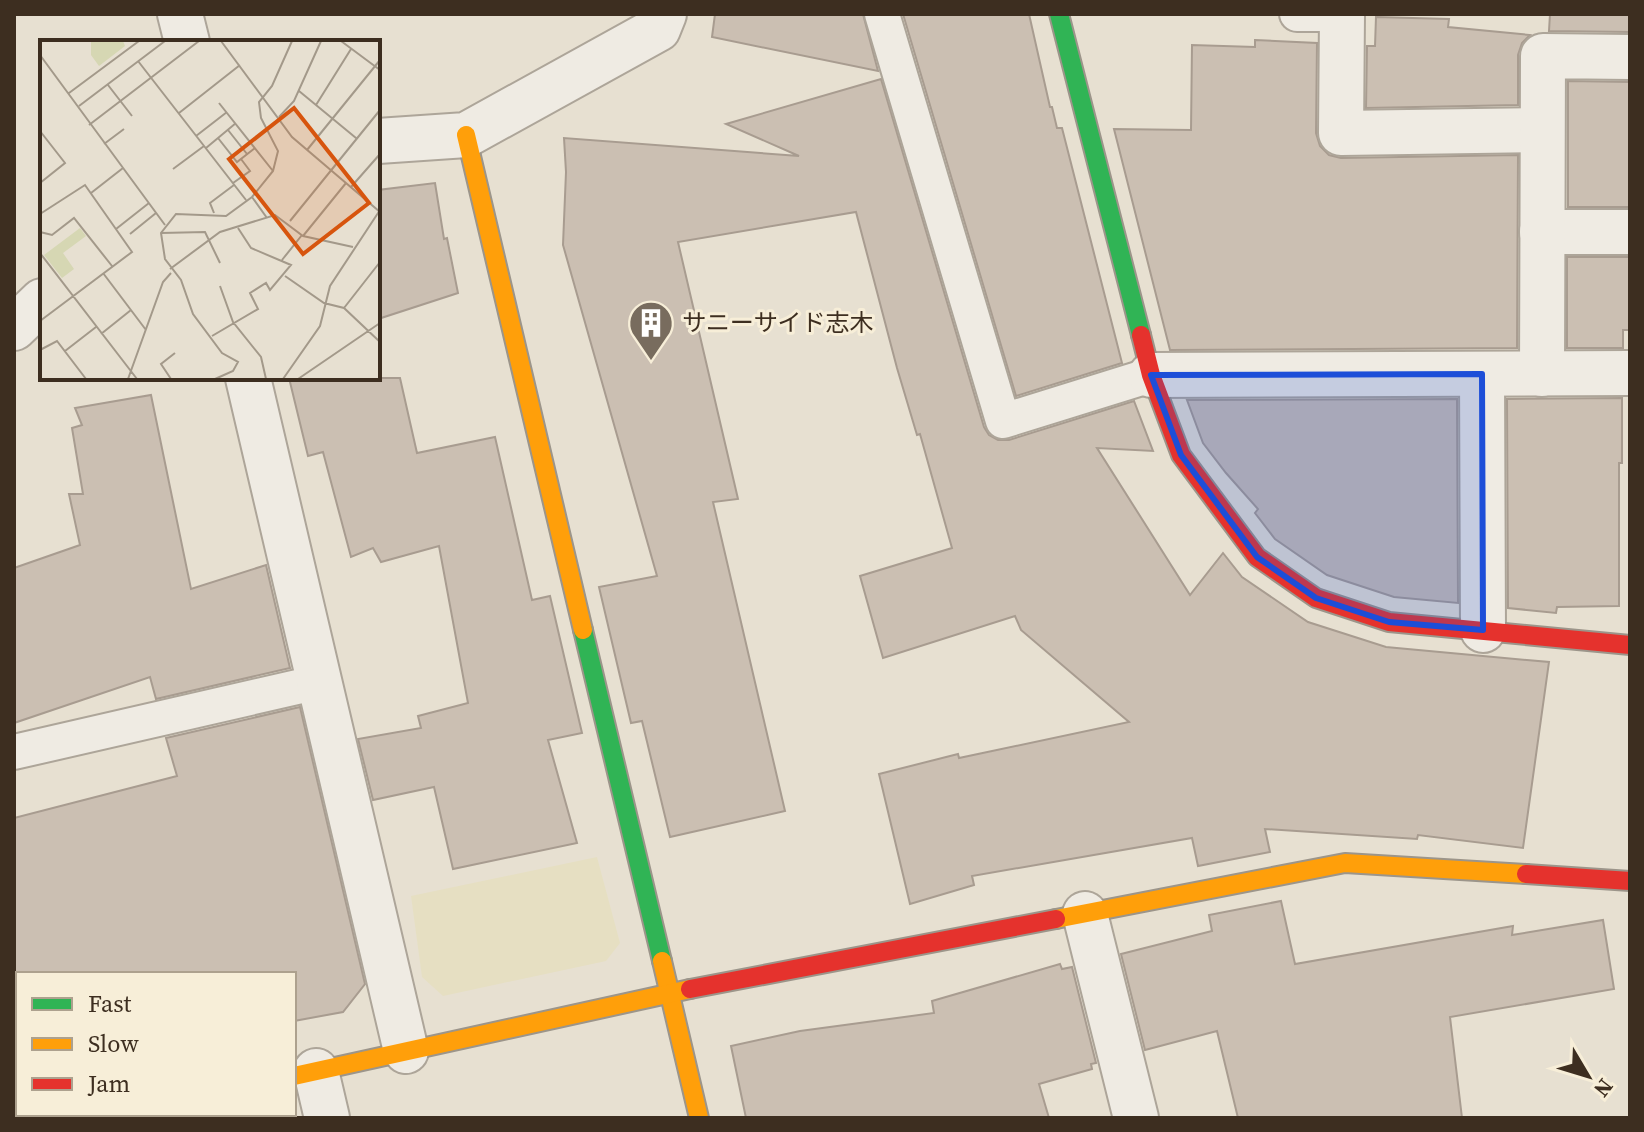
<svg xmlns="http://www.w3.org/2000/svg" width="1644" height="1132" font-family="'Source Serif 4','Noto Sans JP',serif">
<rect width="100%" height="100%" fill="#e7e0d1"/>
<path fill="#e6dfc2" d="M597,857L620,943L606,961L443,996L422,977L411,896Z"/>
<g fill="#cbbfb2" stroke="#a89c90" stroke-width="2">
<path d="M715,14H863L878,71L712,37Z"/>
<path d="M903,14H1029L1050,107H1052L1057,128H1062L1122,363L1016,396Z"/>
<path d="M1550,14H1630V32L1549,31Z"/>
<path d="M1376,17L1449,19L1448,27L1530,35L1522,43L1518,55V105L1366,108L1367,46H1375Z"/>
<path d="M1255,40L1317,43L1316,133L1320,146L1329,155L1341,158L1518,155L1517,348L1170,350L1114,129L1191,130L1192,45L1255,47Z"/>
<path d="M881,79L984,427L989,435L998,440H1009L1134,401L1153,451L1097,448L1190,595L1223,553L1242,577L1308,622L1386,647L1549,662L1523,848L1418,835L1417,839L1265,829L1270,852L1198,866L1192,838L972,876L974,885L910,904L879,774L958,754L959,758L1129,722L1021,630L1015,616L883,658L860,576L952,548L920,434L917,435L897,368L856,212L678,242L738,499L713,502L785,811L670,837L642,721L631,723L599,587L657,576L563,245L566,172L564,138L799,156L726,124Z"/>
<path d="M1568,81L1630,82V207H1568Z"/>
<path d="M435,183L444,239L447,238L458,293L378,319V190Z"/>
<path d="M1567,257H1630V330H1623V348H1567Z"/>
<path d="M289,378H400L417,453L495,437L532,600L550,596L582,733L548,740L577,843L453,869L434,787L373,800L358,739L421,728L418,716L468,703L439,546L381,562L373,548L351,557L323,452L308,456Z"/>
<path d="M151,395L191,589L266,565L290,668L156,699L150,677L14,723V568L80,545L69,494H83L72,428L82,425L75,408Z"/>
<path d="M1622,398V463H1619V606L1557,607L1556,613L1508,608L1507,399Z"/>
<path d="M1457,399L1458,603L1394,597L1327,575L1275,539L1255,513L1258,509L1226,473L1203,443L1187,400Z"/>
<path d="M300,707L365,984L343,1012L294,1021V974H14V818L177,776L166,738Z"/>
<path d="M1281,901L1295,964L1513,926L1512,935L1603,920L1614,989L1450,1017L1462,1118H1238L1217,1031L1145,1050L1121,954L1212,931L1209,915Z"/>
<path d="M1060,964L1062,969L1072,967L1096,1063L1091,1064L1092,1069L1039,1084L1049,1118H746L731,1046L800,1031L934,1013L932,1001Z"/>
</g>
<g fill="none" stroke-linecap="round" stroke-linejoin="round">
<g stroke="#ada599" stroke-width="38">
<g id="lane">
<path d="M882,14L1003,421L1151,375"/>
<path d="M1297,14H1342"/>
<path d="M14,752L319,682"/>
</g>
</g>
<g stroke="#ada599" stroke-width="48">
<g id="street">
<path d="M180,14L187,42"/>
<path d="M1342,14L1341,133L1541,130"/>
<path d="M378,141L466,135L658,29L664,14"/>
<path d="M1542,232H1630"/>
<path d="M14,328L42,301"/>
<path d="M1482,374L1483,630"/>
<path d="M1542,374L1543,56L1630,57"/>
<path d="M1151,375L1630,373"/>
<path d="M248,378L406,1051"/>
<path d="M1085,914L1136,1118"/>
<path d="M316,1071L327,1118"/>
<path d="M99,1118L117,1114"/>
</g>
</g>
<g stroke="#9c958a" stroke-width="22">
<g id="fast">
<path d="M1059,14L1141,335"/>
<path d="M583,630L662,961"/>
</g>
</g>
<g stroke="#9c958a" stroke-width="22">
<g id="slow">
<path d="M466,135L583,630"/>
<path d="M1056,919L1345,863L1526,874"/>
<path d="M662,961L699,1118"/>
<path d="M294,1076L690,989"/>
</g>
</g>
<g stroke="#9c958a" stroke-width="22">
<g id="jam">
<path d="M1141,335L1151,375L1181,455L1257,557L1316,598L1389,622L1630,645"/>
<path d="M1526,874L1630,881"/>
<path d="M690,989L1056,919"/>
</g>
</g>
<use href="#lane" stroke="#efebe3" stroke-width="34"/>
<use href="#street" stroke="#efebe3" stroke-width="44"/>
<use href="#fast" stroke="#30b455" stroke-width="18"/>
<use href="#slow" stroke="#ff9f0a" stroke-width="18"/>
<use href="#jam" stroke="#e5322d" stroke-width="18"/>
</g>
<path fill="#1d4ed8" fill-opacity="0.2" stroke="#1d4ed8" stroke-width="6" stroke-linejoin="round" d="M1482,374L1483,630L1389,622L1316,598L1257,557L1181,455L1151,375Z"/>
<defs>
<g id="building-pin" transform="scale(2.3)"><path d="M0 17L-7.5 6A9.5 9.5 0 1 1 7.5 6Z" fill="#786c5e" stroke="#f7eed8"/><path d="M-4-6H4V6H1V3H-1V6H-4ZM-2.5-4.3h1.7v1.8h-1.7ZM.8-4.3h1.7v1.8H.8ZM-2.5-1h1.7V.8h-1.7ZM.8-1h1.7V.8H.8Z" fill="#fff"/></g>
</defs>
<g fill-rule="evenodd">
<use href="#building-pin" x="651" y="323"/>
</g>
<g text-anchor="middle" stroke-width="6" stroke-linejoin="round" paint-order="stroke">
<g font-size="24" fill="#3d2e20" stroke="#f7eed8" text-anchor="start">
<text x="682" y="331">サニーサイド志木</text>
</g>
</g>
<g transform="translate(40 40)">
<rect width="340" height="340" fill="#e7e0d1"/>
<path d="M51,1H83L85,6L59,26L51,15ZM40,188L46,196L23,213L34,229L22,238L4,215Z" fill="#d6d7b3"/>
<path fill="none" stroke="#a3998a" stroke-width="2" d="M181,1L252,97L340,172M301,1L340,30M0,15L125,185M98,21L206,160M68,45L92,76M259,51L316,98M29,53L99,1M179,63L233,131M276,65L311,9M39,66L125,1M139,73L200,25M239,77L254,61L281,1M49,85L159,1M188,90L207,114M0,91L25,123L0,143M156,96L187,72M178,98L197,122L215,108M64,104L84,89M166,108L196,83M267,110L340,20M133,129L164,106M193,143L210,131L201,119M311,147L340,114M51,153L83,128M212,157L227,178M174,173L170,163L194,145M0,174L45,145L92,212L0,281M250,181L340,70M76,189L109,163M0,192L12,195L34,178L72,226M121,193L165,192L180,223M90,194L116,173M263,196L306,143M0,213L97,339M242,220L262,195M130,229L180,192L235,175L263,196L313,207M63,233L106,290M245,236L284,263L304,268L340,302M180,246L193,282L221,317L226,339M304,268L340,222M61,294L91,270M172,296L218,269L210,253L226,243L230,250L251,225L211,208L198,188M0,310L17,301L46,339M25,311L56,287M88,339L123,242L131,233M131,339L121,324L135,313M175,339L193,331L198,322L182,313L153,274L141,240L125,219L121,193L136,174L186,176L212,157L233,131L238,111L221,78L219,62L232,46L252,1M243,339L280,286L290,246L340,170M258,339L340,283"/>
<path fill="#d7550e" fill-opacity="0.15" stroke="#d7550e" stroke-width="4" d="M254,68L329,163L263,214L189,119Z"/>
<rect width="340" height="340" fill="none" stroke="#3d2e20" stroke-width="4"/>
</g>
<rect width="1644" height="1132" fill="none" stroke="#3d2e20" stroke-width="32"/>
<rect x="16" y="972" width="280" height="144" fill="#f7eed8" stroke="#ada18e" stroke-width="2"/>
<rect x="32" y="998" width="40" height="12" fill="#30b455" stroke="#ada18e" stroke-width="2"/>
<text x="88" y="1012" font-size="24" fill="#3d2e20">Fast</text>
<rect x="32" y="1038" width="40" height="12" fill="#ff9f0a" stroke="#ada18e" stroke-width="2"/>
<text x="88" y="1052" font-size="24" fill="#3d2e20">Slow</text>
<rect x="32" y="1078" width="40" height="12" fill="#e5322d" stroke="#ada18e" stroke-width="2"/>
<text x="88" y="1092" font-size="24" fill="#3d2e20">Jam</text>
<g transform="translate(1588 1076) rotate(128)" stroke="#f7eed8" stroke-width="6" paint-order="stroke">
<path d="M0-6L14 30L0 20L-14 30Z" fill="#3d2e20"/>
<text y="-12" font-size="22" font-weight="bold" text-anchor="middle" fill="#3d2e20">N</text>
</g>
</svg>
